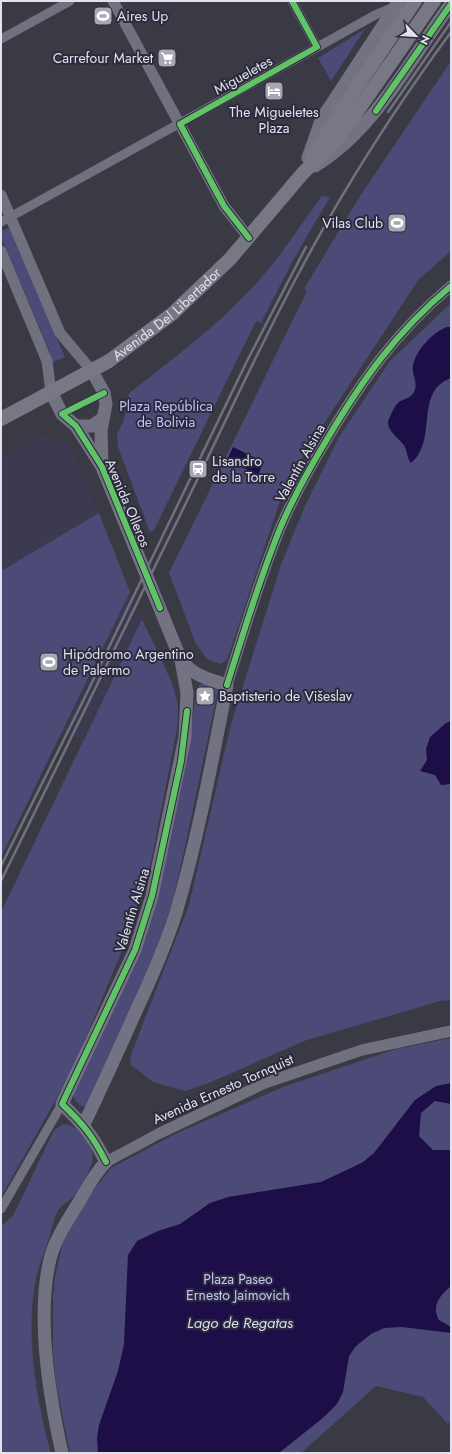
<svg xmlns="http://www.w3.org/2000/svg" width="452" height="1454" font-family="Jost,sans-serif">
<rect width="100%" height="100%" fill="#3a3a44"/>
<g fill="#3b3a51">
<path d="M43,435L53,441L68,442L99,513L1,571V459Z"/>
<path d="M130,592L142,619L82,740L63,733Z"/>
</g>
<g fill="#4c4a76">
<path d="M365,29L331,81L318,58Z"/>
<path d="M451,61V251L419,279L287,480L227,660L220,664L207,659L196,644L169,573L307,291L304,289L360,196Z"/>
<path d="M322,196L330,197L292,262L261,323L256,321L154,530L150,532L118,447L117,434L124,420L129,393C177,356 227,319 266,272C286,249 303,221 322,196Z"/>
<path d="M9,228L65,357L52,363L49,350L1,237V231Z"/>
<path d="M451,303V1000L440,1001L304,1041L209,1083L185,1091L153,1082L131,1065L130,1057L189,905L231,724L281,565L304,508L339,437L390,361Z"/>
<path d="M99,513L130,592L1,857V571Z"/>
<path d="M142,619L172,683L178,704L177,729L151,862L123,948L73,1069L1,1197V912Z"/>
<path d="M209,683L216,685L218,690L182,861L172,904L155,953L89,1103L85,1107L79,1105L72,1095L134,959L191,737L196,688L201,684Z"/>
<path d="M451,1038V1418L448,1424L423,1397L376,1386L301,1453H70L56,1383L53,1351V1297L55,1277L63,1242L89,1196L111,1168L175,1134L283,1087L396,1049Z"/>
<path d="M63,1124C80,1125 96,1145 92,1163C90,1170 78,1192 73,1197C69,1202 62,1204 59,1209C54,1217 52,1229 49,1238C45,1251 39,1265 36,1278C25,1334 36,1400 51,1453H1V1226L13,1216L54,1130Z"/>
</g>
<g fill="#1d0e47">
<path d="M447,327H451V378C413,392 439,440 411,463C406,457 408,450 403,444C397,437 387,430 388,421C391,415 394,406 399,402C405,398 410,399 414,392C419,383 411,374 413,365C417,349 433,332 447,327Z"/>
<path d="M233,447L264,462L257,477L252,472L227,460Z"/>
<path d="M451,721V784L441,785L435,775L420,771L427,760L426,749L430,737L446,723Z"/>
<path d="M451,1083V1104L435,1101L421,1113L419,1136L433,1150H451V1286C440,1295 431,1306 439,1320L451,1327V1333L402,1327L384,1328L371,1334L356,1346L349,1356L343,1392L337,1404L324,1417L279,1453H98L97,1438L99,1425L118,1371L124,1344L128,1255L137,1241L158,1231L180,1224L210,1203L228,1197L321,1182L351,1168L363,1162L374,1153L415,1100L436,1086Z"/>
</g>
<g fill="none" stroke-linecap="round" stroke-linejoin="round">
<g stroke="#70707f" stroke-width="9">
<path d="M292,1L317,47"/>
<path d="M1,39L70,1"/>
<path d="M1,222L332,39L375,15L394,7"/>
<path d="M1,1209L62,1104"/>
</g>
<g stroke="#70707f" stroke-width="11">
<path d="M113,1L224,206L249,238"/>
<path d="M1,195L60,333L92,371"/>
<path d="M1,251L47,361L51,392"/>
<path d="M227,685C242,638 256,590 274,544C287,508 306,474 326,441C362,380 396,332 451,286"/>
<path d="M106,1162L160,1133L265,1083L362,1050L451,1031"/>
</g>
<g stroke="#737282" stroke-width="13">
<path d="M308,158L322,118L329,108L399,1"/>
<path d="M315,166C375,130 410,59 451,4"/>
<path d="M92,371L104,393L106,404L101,431L102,465"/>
<path d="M51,392L62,414L76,426L102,467L181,660C193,676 209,679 227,685C212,761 198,838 176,913C165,947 151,979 136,1011C119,1049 102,1087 84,1124"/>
<path d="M76,426H92L103,418"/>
<path d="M62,1453C49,1395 36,1318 50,1259C55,1239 68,1220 79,1202C87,1188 94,1174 106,1162C93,1136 83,1124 62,1104L135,950L152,896L185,737L187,693L181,660"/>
</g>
<g stroke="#787885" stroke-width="14">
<path d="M312,157L353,93L415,1"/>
<path id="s1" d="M1,419L109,361L172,314L230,259L303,173L333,143L347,126L434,1"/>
</g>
<g stroke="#71717b" stroke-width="2.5">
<path d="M388,112L451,22"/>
<path d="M1,866L84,699L247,361L306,247"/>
<path d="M1,881C62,756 123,632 184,507C223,427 259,347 301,269C345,186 396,107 451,32"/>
</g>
<g stroke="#2c2b3e" stroke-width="8">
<g id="cycleway">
<path d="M376,111L451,4"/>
<path d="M249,238L224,206L180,124L317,47L292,1"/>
<path d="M104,393L62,414L76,426L102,467L160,608"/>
<path d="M227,685C242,638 256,590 274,544C287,508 306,474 326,441C362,380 396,332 451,286"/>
<path d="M106,1162C93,1136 83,1124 62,1104L135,950L152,896L181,761L187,711"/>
</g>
</g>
<use href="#cycleway" stroke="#61c268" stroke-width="6"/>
</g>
<defs>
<g id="stadium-square" transform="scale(1)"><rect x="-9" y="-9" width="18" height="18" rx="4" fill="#a7a7b2" stroke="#2c2b3e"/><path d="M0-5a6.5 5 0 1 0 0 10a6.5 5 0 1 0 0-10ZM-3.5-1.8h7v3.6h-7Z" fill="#fff"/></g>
<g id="supermarket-square" transform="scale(1)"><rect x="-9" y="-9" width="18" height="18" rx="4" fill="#a7a7b2" stroke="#2c2b3e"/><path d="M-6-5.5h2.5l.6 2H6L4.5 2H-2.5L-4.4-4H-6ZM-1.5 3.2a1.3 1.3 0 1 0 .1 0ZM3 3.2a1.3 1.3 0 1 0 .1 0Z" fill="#fff"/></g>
<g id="hotel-square" transform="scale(1)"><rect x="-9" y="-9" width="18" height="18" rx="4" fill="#a7a7b2" stroke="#2c2b3e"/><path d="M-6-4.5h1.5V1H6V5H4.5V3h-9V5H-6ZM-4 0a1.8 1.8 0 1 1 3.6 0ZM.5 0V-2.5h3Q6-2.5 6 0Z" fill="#fff"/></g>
<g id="station-square" transform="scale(1)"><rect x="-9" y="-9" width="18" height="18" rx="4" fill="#a7a7b2" stroke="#2c2b3e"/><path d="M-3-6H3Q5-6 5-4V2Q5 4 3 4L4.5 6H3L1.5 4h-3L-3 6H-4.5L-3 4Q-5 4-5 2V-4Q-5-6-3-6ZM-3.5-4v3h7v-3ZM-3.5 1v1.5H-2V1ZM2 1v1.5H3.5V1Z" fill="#fff"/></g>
<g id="sight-square" transform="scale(1)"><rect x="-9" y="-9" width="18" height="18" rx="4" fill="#a7a7b2" stroke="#2c2b3e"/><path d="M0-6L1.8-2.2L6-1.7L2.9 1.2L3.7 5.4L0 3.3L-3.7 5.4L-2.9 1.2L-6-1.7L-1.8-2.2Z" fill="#fff"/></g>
</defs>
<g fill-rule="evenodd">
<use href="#stadium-square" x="103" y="16"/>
<use href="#supermarket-square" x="167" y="58"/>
<use href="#hotel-square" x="274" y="91"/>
<use href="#stadium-square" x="397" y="223"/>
<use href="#station-square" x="198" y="469"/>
<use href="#stadium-square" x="49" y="662"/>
<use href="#sight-square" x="205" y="696"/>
</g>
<g text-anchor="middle" stroke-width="4" stroke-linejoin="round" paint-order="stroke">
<g font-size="14" fill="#e2e2ee" stroke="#2c2b3e" text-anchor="start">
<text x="117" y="21">Aires Up</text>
<text x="153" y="63" text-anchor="end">Carrefour Market</text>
<text x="274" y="117" text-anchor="middle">The Migueletes<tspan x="274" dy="16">Plaza</tspan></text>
<text x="383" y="228" text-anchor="end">Vilas Club</text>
<text x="212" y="466">Lisandro<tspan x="212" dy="16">de la Torre</tspan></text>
<text x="63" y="659">Hipódromo Argentino<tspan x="63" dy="16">de Palermo</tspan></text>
<text x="219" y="701">Baptisterio de Višeslav</text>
</g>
<g font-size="14" fill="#e2e2ee" stroke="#2c2b3e">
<text transform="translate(243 75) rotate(-29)" y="5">Migueletes</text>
<text dy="5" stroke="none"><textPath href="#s1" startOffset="197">Avenida Del Libertador</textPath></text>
<text transform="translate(300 463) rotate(-61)" y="5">Valentín Alsina</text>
<text transform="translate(128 503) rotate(67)" y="5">Avenida Olleros</text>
<text transform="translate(132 910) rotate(-73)" y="5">Valentín Alsina</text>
<text transform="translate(223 1089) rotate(-24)" y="5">Avenida Ernesto Tornquist</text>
</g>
<g font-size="14" fill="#c5c3fd" stroke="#2c2b3e">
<text x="166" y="411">Plaza República<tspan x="166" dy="16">de Bolivia</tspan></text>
<text x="238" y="1284">Plaza Paseo<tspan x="238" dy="16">Ernesto Jaimovich</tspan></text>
</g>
<g font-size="15" font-style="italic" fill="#dcdcf0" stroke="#2c2b3e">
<text x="240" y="1328">Lago de Regatas</text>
</g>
</g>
<rect width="452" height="1454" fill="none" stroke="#e2e2ee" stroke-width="4"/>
<g transform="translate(416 36) rotate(115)" stroke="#2c2b3e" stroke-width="3" paint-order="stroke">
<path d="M0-3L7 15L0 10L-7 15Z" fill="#e2e2ee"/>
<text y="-6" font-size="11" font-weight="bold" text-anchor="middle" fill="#e2e2ee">N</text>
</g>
</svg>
